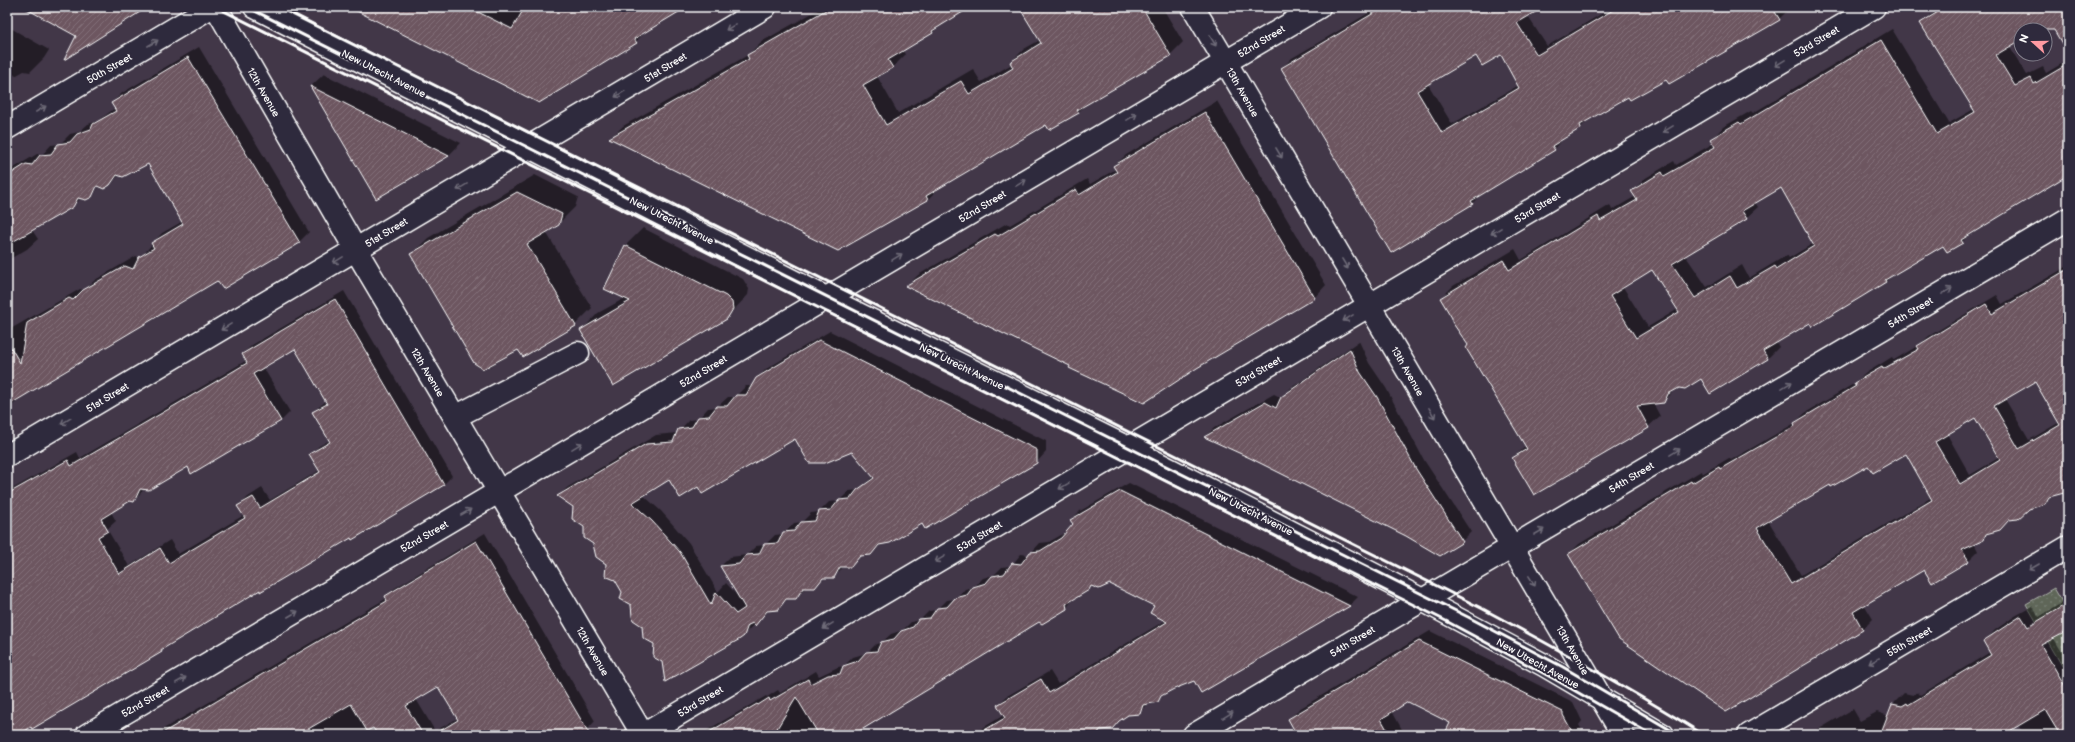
<svg xmlns="http://www.w3.org/2000/svg" width="2075" height="742" font-family="'Balsamiq Sans',sans-serif">
<defs>
<pattern id="grass-dots" width="8" height="8" patternUnits="userSpaceOnUse"><rect width="8" height="8" fill="#5e6659"/><path d="M2 2h.1M6 6h.1" fill="none" stroke="#767d72" stroke-width="1.8" stroke-linecap="round"/></pattern>
<pattern id="building-hatch" width="6" height="6" patternUnits="userSpaceOnUse"><rect width="6" height="6" fill="#6d5661"/><path d="M-1 1l2-2M0 6l6-6M5 7l2-2" fill="none" stroke="#836f79"/></pattern>
</defs>
<rect width="100%" height="100%" fill="#423748"/>
<filter id="ink" filterUnits="userSpaceOnUse"><feTurbulence type="fractalNoise" baseFrequency=".025" numOctaves="2"/><feDisplacementMap in="SourceGraphic" scale="8" xChannelSelector="R" yChannelSelector="G"/><feConvolveMatrix kernelMatrix="1 2 1 2 8 2 1 2 1" color-interpolation-filters="sRGB"/></filter>
<g filter="url(#ink)">
<path fill="url(#grass-dots)" stroke="#aeb2ac" d="M2054,588L2068,612V676L2026,604Z"/>
<g fill="#0007" fill-rule="evenodd">
<path d="M351,7H687L646,30L636,42L539,101Z"/>
<path d="M823,7H968L941,24L933,32L903,50L905,55L893,67L877,76L898,113L973,69L981,82L1012,64L1011,62L1024,49L1040,40L1021,7H1162L1183,42L1170,55L1087,104L1078,112L1049,128L1047,124L941,186L928,199L838,250L611,138L623,126L748,55L761,42Z"/>
<path d="M1379,7H1535L1527,15L1547,46L1613,7L1624,25L1655,7H1788L1789,9L1779,19L1666,78L1628,96L1590,118L1581,127L1563,138L1554,149L1482,193L1473,203L1391,252L1282,68L1292,58ZM1501,54L1519,85L1452,124L1428,84L1476,55Z"/>
<path d="M1940,7H2068V52L2050,22L2036,30H2021V39L2009,46L2027,75L2043,67L2046,73L2068,60V173L1973,231L1962,242L1943,245L1893,274L1886,282L1810,322L1776,342L1779,347L1768,358L1710,393L1701,378L1676,388L1664,402L1653,403L1660,416L1648,427L1513,458L1526,446L1441,298L1453,286L1515,249L1521,260L1610,205L1612,210L1636,196L1633,191L1644,179L1674,161L1676,165L1714,143L1712,139L1723,127L1751,111L1753,113L1892,29L1949,123L1974,109L1922,23ZM1782,187L1814,243L1789,258L1787,255L1749,278L1742,265L1707,287L1685,255L1746,218L1758,207L1755,202ZM1652,269L1678,309L1648,327L1623,287Z"/>
<path d="M7,26L49,50L44,58L30,72L24,71L15,76L14,74L7,77Z"/>
<path d="M199,47L309,232L299,242L218,279L22,397L7,410V331L80,289L84,290L95,280L136,256L140,258L162,233L183,221L148,163L119,175L110,185L100,186L91,196L81,198L72,207L32,230L38,239L27,249L10,259L7,253V172L37,154L42,155L51,145L60,144L70,134L79,132L88,124L98,121L115,108L112,103L122,93ZM99,181L101,182L97,190H94Z"/>
<path d="M324,74L461,143L448,156L376,198L311,86Z"/>
<path d="M1217,101L1326,285L1315,297L1196,367L1071,365L907,286L918,275L1007,223L1010,225L1087,179L1090,184L1116,169L1114,166L1126,155Z"/>
<path d="M535,175L578,197L575,207L558,224L546,232L592,308L575,325L519,349L487,368H480L474,362L411,255L428,238Z"/>
<path d="M643,228L743,279L749,289L748,295L726,318L582,330L598,313L625,298L606,289L626,245Z"/>
<path d="M2068,266V485L2053,495L2044,503L2028,508L1974,543L1978,551L1968,561L1924,568L1864,604L1873,619L1863,629L1726,711L1569,554L1579,544L1701,471L1702,474L1729,458L1731,460L1795,423L1805,413L1855,383L1866,373L1892,357L1894,360L1919,345L1929,336L1997,295L2002,304ZM2035,380L2060,422L2029,440L2005,399ZM1976,416L2000,457L1970,475L1947,434ZM1906,452L1932,497L1801,575L1768,520L1830,484L1869,464Z"/>
<path d="M344,291L452,476L443,485L260,589L168,644L161,651L18,735H7V492L77,452L80,458L220,376L247,360L243,354L252,345ZM295,348L326,401L313,412L330,440L319,446L311,455L320,470L270,500L262,488L248,497L239,506L244,515L178,554L170,540L129,566L107,529L116,521L111,512L130,500L134,501L144,489L281,421L290,412L263,367Z"/>
<path d="M830,331L1046,441V452L1037,462L881,544L871,554L861,555L851,566H844L834,577H824L814,587H806L795,598H788L777,609L769,610L740,638L663,661L655,643L594,543L574,507L558,496L568,487L656,435L677,433L689,420L698,419L708,408L717,407L728,397H735L746,386H752L757,379L766,369ZM796,438L852,451L874,476L858,490L849,491L839,501L829,502L819,512L811,513L802,522L794,523L784,534L775,535L765,545L756,546L747,555L730,557L721,566L738,596L726,583L718,592L689,543L661,511L643,495L670,479L699,486Z"/>
<path d="M1359,341L1369,363L1386,388L1424,460L1471,532L1462,541L1406,536L1251,457L1205,437L1214,428L1274,394L1282,398L1291,388Z"/>
<path d="M1129,483L1358,597L1350,605L1202,691L1195,679L1167,691L1157,701L1149,703L1139,713L1128,714L1103,728L1097,735H971L1004,715L998,705L1007,696L1050,671L1058,684L1166,620L1155,606L1110,583L1092,585L1075,598L1066,608L1039,621L851,735H703L709,729L766,696L767,697L778,690L780,693L816,671L819,676L838,667L844,666L853,657L867,653L876,644L881,643L891,634L903,630L911,622L920,620L929,611L937,610L947,600L956,599L965,589L974,587L983,578L994,575L1002,567L1011,566L1021,554L1029,555L1040,543L1049,542L1068,531L1074,524L1071,520L1080,511Z"/>
<path d="M485,533L595,721L587,730L577,735H153L387,598L386,596L395,588ZM439,686L458,718L435,731L416,699Z"/>
<path d="M2068,599V629L2053,637L2068,662V735H2024L2018,725L2001,735H1809L1853,709L1860,721L1877,712L1889,716L1893,704L1904,693L1913,695L1918,692L1920,695L1990,652L1984,642L1995,630L2015,616L2033,606L2039,617Z"/>
<path d="M1430,631L1573,702L1582,721L1579,725L1585,735H1445L1452,722L1408,701L1392,711L1405,735H1288L1294,727L1289,719L1299,709Z"/>
</g>
<g fill="url(#building-hatch)" stroke="#fff" fill-rule="evenodd">
<path d="M23,7H148L64,60L76,36Z"/>
<path d="M349,7H468L512,29L525,7H687L634,39L637,43L539,103Z"/>
<path d="M831,7H971L932,31L933,33L888,60L893,68L863,85L886,125L961,81L969,94L1013,68L1010,62L1041,43L1019,7H1142L1171,56L1077,110L1079,113L1049,130L1046,125L1002,151L926,196L928,200L838,251L609,138L749,59L747,55Z"/>
<path d="M1384,7H1544L1517,23L1537,55L1618,7H1772L1780,20L1669,84L1666,80L1630,100L1628,97L1580,125L1581,128L1552,146L1555,150L1471,201L1473,204L1391,253L1281,68ZM1501,55L1519,88L1442,133L1417,91L1476,56L1482,66Z"/>
<path d="M1946,7H2068V54L2054,30H2021V40L1996,55L2015,86L2031,78L2034,84L2068,64V175L1961,240L1963,243L1947,252L1943,246L1885,280L1886,282L1812,327L1810,323L1763,351L1768,359L1710,394L1701,379L1685,389L1679,388L1668,394L1664,403L1637,406L1649,428L1534,495L1512,458L1527,449L1466,348L1468,345L1452,322V318L1440,298L1503,260L1509,270L1598,216L1600,221L1637,200L1631,191L1662,172L1664,176L1715,147L1710,139L1739,122L1741,124L1881,40L1937,134L1975,112L1920,23ZM1781,188L1814,246L1777,269L1775,266L1737,288L1730,276L1695,298L1672,264L1747,219L1742,211ZM1652,270L1679,312L1636,338L1610,296Z"/>
<path d="M188,57L300,243L223,289L217,281L7,406V341L20,363L27,323L69,298L73,300L83,290L125,266L133,269L139,257L154,248L151,243L183,224L148,164L123,177L117,175L110,185L104,189L97,186L92,197L86,200L78,198L73,207L7,245V176L26,164L32,165L40,155L51,154L58,144L70,142L77,134L91,129L93,124L116,111L111,103Z"/>
<path d="M310,86L449,156L376,199Z"/>
<path d="M1205,112L1315,298L1197,368L1144,403L1069,368L1070,366L905,286L995,234L998,236L1076,189L1079,195L1117,172L1113,166Z"/>
<path d="M517,192L562,214L559,225L527,244L576,326L523,357L518,350L483,369L474,363L410,254Z"/>
<path d="M625,245L726,296L732,302L733,309L727,319L613,386L580,330L630,301L604,289Z"/>
<path d="M2068,269V485L2064,493L2049,497L2045,504L2029,509L2018,519L2009,520L2000,530L1986,534L1984,540L1962,550L1969,561L1932,583L1924,570L1853,612L1863,630L1726,712L1619,639L1568,554L1691,481L1692,483L1719,467L1720,469L1795,426L1794,423L1856,386L1854,383L1882,367L1883,369L1919,349L1917,346L1986,304L1992,314ZM2035,382L2060,425L2019,449L1994,406ZM1975,418L2000,460L1960,484L1935,442ZM1906,454L1932,500L1791,584L1757,528L1830,485L1831,487L1868,466L1873,473Z"/>
<path d="M335,299L444,485L352,540L351,538L260,592V590L161,650L162,652L32,729L31,727L19,735H7V598L13,594L7,584V494L68,460L71,466L210,385L247,363L242,354ZM295,349L327,404L312,412L330,442L309,454L320,472L260,508L253,497L237,506L245,518L169,563L160,548L119,574L98,537L108,531L101,519L130,501L134,502L140,489L149,490L188,467L191,474L281,421L253,374Z"/>
<path d="M819,340L1037,450V463L925,529L922,524L890,543L879,545L871,555L860,556L851,567H840L834,578H823L815,588H803L796,599H786L778,610L767,611L755,626L753,623L748,625L744,636L740,639L665,682L662,662L653,657L654,644L643,638L642,626L633,620L632,616L631,605L620,599L622,592L615,580L605,576L606,564L596,557L593,544L584,538V527L572,519L573,507L557,496L646,444L673,442L678,429L692,427L698,417L709,416L717,406H727L736,395H746L756,378ZM795,439L809,463H825L852,452L874,478L857,490L850,499L839,500L831,510L819,511L815,521L801,522L794,531L783,532L778,543L764,544L759,554L746,555L739,564L720,566L745,608L736,614L716,592L711,605L680,552L652,521L632,503L669,480L680,498L698,487L702,494Z"/>
<path d="M1350,349L1360,372L1377,397L1416,469L1463,542L1440,556L1406,536L1250,458L1204,437L1265,402L1276,408L1281,397Z"/>
<path d="M1120,491L1350,606L1201,693L1194,681L1174,689L1161,696L1158,702L1143,705L1140,714L1128,715L1119,721L1112,729L1100,730L1097,735H976L1005,718L997,705L1041,679L1049,693L1167,622L1150,613L1154,606L1110,584L1099,589L1091,586L1089,590L1066,604L1067,609L1042,624L1039,622L853,735H819L796,697L773,735H704L757,704L758,705L769,698L770,701L808,679L810,684L828,675L840,674L843,666L858,661L866,652L877,651L881,642L894,639L901,631L913,627L919,619L930,618L937,608L947,607L955,598L967,595L973,587L986,583L992,576L1004,574L1012,563L1021,564L1030,552L1040,551L1061,538L1073,524L1070,520Z"/>
<path d="M476,541L590,735H433L458,720L438,687L406,706L423,735H378L373,728L367,731L351,704L298,735H159L387,601L385,596Z"/>
<path d="M2068,603V631L2041,645L2068,691V735H2060L2045,710L2003,735H1880L1892,704L1902,706L1907,703L1908,705L1991,655L1983,641L2021,616L2028,627Z"/>
<path d="M1419,641L1563,712V715L1574,735H1444L1450,723L1408,702L1381,719L1390,735H1297L1288,719Z"/>
</g>
<g fill="none" stroke-linecap="round" stroke-linejoin="round">
<g stroke="#fff" stroke-width="25">
<g id="minor">
<path d="M216,7L356,250L643,735L1874,7"/>
<path d="M255,7L826,298L1128,448L1396,586L1544,665L1663,735"/>
<path d="M1193,7L1623,735"/>
<path d="M7,128L211,7"/>
<path d="M455,417L578,353"/>
<path d="M7,456L765,7"/>
<path d="M87,735L1319,7"/>
<path d="M1194,735L2068,219"/>
<path d="M1749,735L2068,547"/>
</g>
</g>
<use href="#minor" stroke="#2f2a3d" stroke-width="22"/>
<g stroke="#fff" stroke-width="3">
<path d="M216,7L1446,621L1556,680L1652,735"/>
<path d="M247,7L1468,617L1563,667L1679,735"/>
<path d="M278,7L1483,609C1558,649 1632,690 1704,735"/>
</g>
</g>
<defs><path id="oneway-shaft" d="M-6 0H5M1.5-3L5.5 0L1.5 3" fill="none" stroke-width="1.6" stroke-linecap="round" stroke-linejoin="round"/></defs>
<g stroke="#6d6a77">
<use href="#oneway-shaft" transform="translate(731 27) rotate(149)"/>
<use href="#oneway-shaft" transform="translate(1213 41) rotate(59)"/>
<use href="#oneway-shaft" transform="translate(153 43) rotate(-30)"/>
<use href="#oneway-shaft" transform="translate(1780 63) rotate(149)"/>
<use href="#oneway-shaft" transform="translate(620 94) rotate(149)"/>
<use href="#oneway-shaft" transform="translate(41 109) rotate(-30)"/>
<use href="#oneway-shaft" transform="translate(1132 117) rotate(-31)"/>
<use href="#oneway-shaft" transform="translate(1668 129) rotate(149)"/>
<use href="#oneway-shaft" transform="translate(1279 153) rotate(59)"/>
<use href="#oneway-shaft" transform="translate(1021 183) rotate(-31)"/>
<use href="#oneway-shaft" transform="translate(462 187) rotate(149)"/>
<use href="#oneway-shaft" transform="translate(1496 231) rotate(149)"/>
<use href="#oneway-shaft" transform="translate(897 257) rotate(-31)"/>
<use href="#oneway-shaft" transform="translate(338 260) rotate(149)"/>
<use href="#oneway-shaft" transform="translate(1345 264) rotate(59)"/>
<use href="#oneway-shaft" transform="translate(1947 291) rotate(-31)"/>
<use href="#oneway-shaft" transform="translate(1348 318) rotate(149)"/>
<use href="#oneway-shaft" transform="translate(226 327) rotate(149)"/>
<use href="#oneway-shaft" transform="translate(1787 385) rotate(-31)"/>
<use href="#oneway-shaft" transform="translate(1432 413) rotate(60)"/>
<use href="#oneway-shaft" transform="translate(66 421) rotate(149)"/>
<use href="#oneway-shaft" transform="translate(577 446) rotate(-31)"/>
<use href="#oneway-shaft" transform="translate(1675 452) rotate(-31)"/>
<use href="#oneway-shaft" transform="translate(1064 486) rotate(149)"/>
<use href="#oneway-shaft" transform="translate(466 512) rotate(-30)"/>
<use href="#oneway-shaft" transform="translate(1539 532) rotate(-30)"/>
<use href="#oneway-shaft" transform="translate(940 559) rotate(149)"/>
<use href="#oneway-shaft" transform="translate(2034 567) rotate(150)"/>
<use href="#oneway-shaft" transform="translate(1532 581) rotate(58)"/>
<use href="#oneway-shaft" transform="translate(293 614) rotate(-30)"/>
<use href="#oneway-shaft" transform="translate(828 626) rotate(149)"/>
<use href="#oneway-shaft" transform="translate(1874 661) rotate(150)"/>
<use href="#oneway-shaft" transform="translate(181 680) rotate(-30)"/>
<use href="#oneway-shaft" transform="translate(1228 715) rotate(-31)"/>
</g>
</g>
<g text-anchor="middle" stroke-width="4" stroke-linejoin="round" paint-order="stroke">
<g font-size="10" fill="#fff" stroke="#2f2a3d">
<text transform="translate(1261 41) rotate(-31)" y="4">52nd Street</text>
<text transform="translate(1816 41) rotate(-31)" y="4">53rd Street</text>
<text transform="translate(665 67) rotate(-31)" y="4">51st Street</text>
<text transform="translate(109 68) rotate(-30)" y="4">50th Street</text>
<text transform="translate(384 73) rotate(27)" y="4">New Utrecht Avenue</text>
<text transform="translate(264 92) rotate(60)" y="4">12th Avenue</text>
<text transform="translate(1243 92) rotate(60)" y="4">13th Avenue</text>
<text transform="translate(982 206) rotate(-31)" y="4">52nd Street</text>
<text transform="translate(1537 207) rotate(-31)" y="4">53rd Street</text>
<text transform="translate(672 220) rotate(27)" y="4">New Utrecht Avenue</text>
<text transform="translate(386 232) rotate(-31)" y="4">51st Street</text>
<text transform="translate(1910 312) rotate(-31)" y="4">54th Street</text>
<text transform="translate(962 366) rotate(26)" y="4">New Utrecht Avenue</text>
<text transform="translate(703 371) rotate(-31)" y="4">52nd Street</text>
<text transform="translate(1258 371) rotate(-30)" y="4">53rd Street</text>
<text transform="translate(1408 371) rotate(60)" y="4">13th Avenue</text>
<text transform="translate(428 372) rotate(59)" y="4">12th Avenue</text>
<text transform="translate(107 397) rotate(-31)" y="4">51st Street</text>
<text transform="translate(1631 477) rotate(-31)" y="4">54th Street</text>
<text transform="translate(1251 511) rotate(27)" y="4">New Utrecht Avenue</text>
<text transform="translate(424 536) rotate(-30)" y="4">52nd Street</text>
<text transform="translate(979 536) rotate(-31)" y="4">53rd Street</text>
<text transform="translate(1352 641) rotate(-31)" y="4">54th Street</text>
<text transform="translate(1909 641) rotate(-30)" y="4">55th Street</text>
<text transform="translate(1573 650) rotate(60)" y="4">13th Avenue</text>
<text transform="translate(593 651) rotate(60)" y="4">12th Avenue</text>
<text transform="translate(1538 663) rotate(29)" y="4">New Utrecht Avenue</text>
<text transform="translate(145 701) rotate(-30)" y="4">52nd Street</text>
<text transform="translate(700 701) rotate(-31)" y="4">53rd Street</text>
</g>
</g>
<rect width="2075" height="742" fill="none" stroke="#2f2a3d" stroke-width="24"/>
<rect x="12" y="12" width="2051" height="718" fill="none" stroke="#fff" stroke-width="1.5" filter="url(#ink)"/>
<g transform="translate(2033 42) rotate(291)"><circle r="19" fill="#2f2a3d" stroke="#827f8b"/>
<path d="M0-3L7 15L0 10L-7 15Z" fill="#ff9aa2"/>
<text y="-6" font-size="11" font-weight="bold" text-anchor="middle" fill="#ffffff">N</text>
</g>
</svg>
